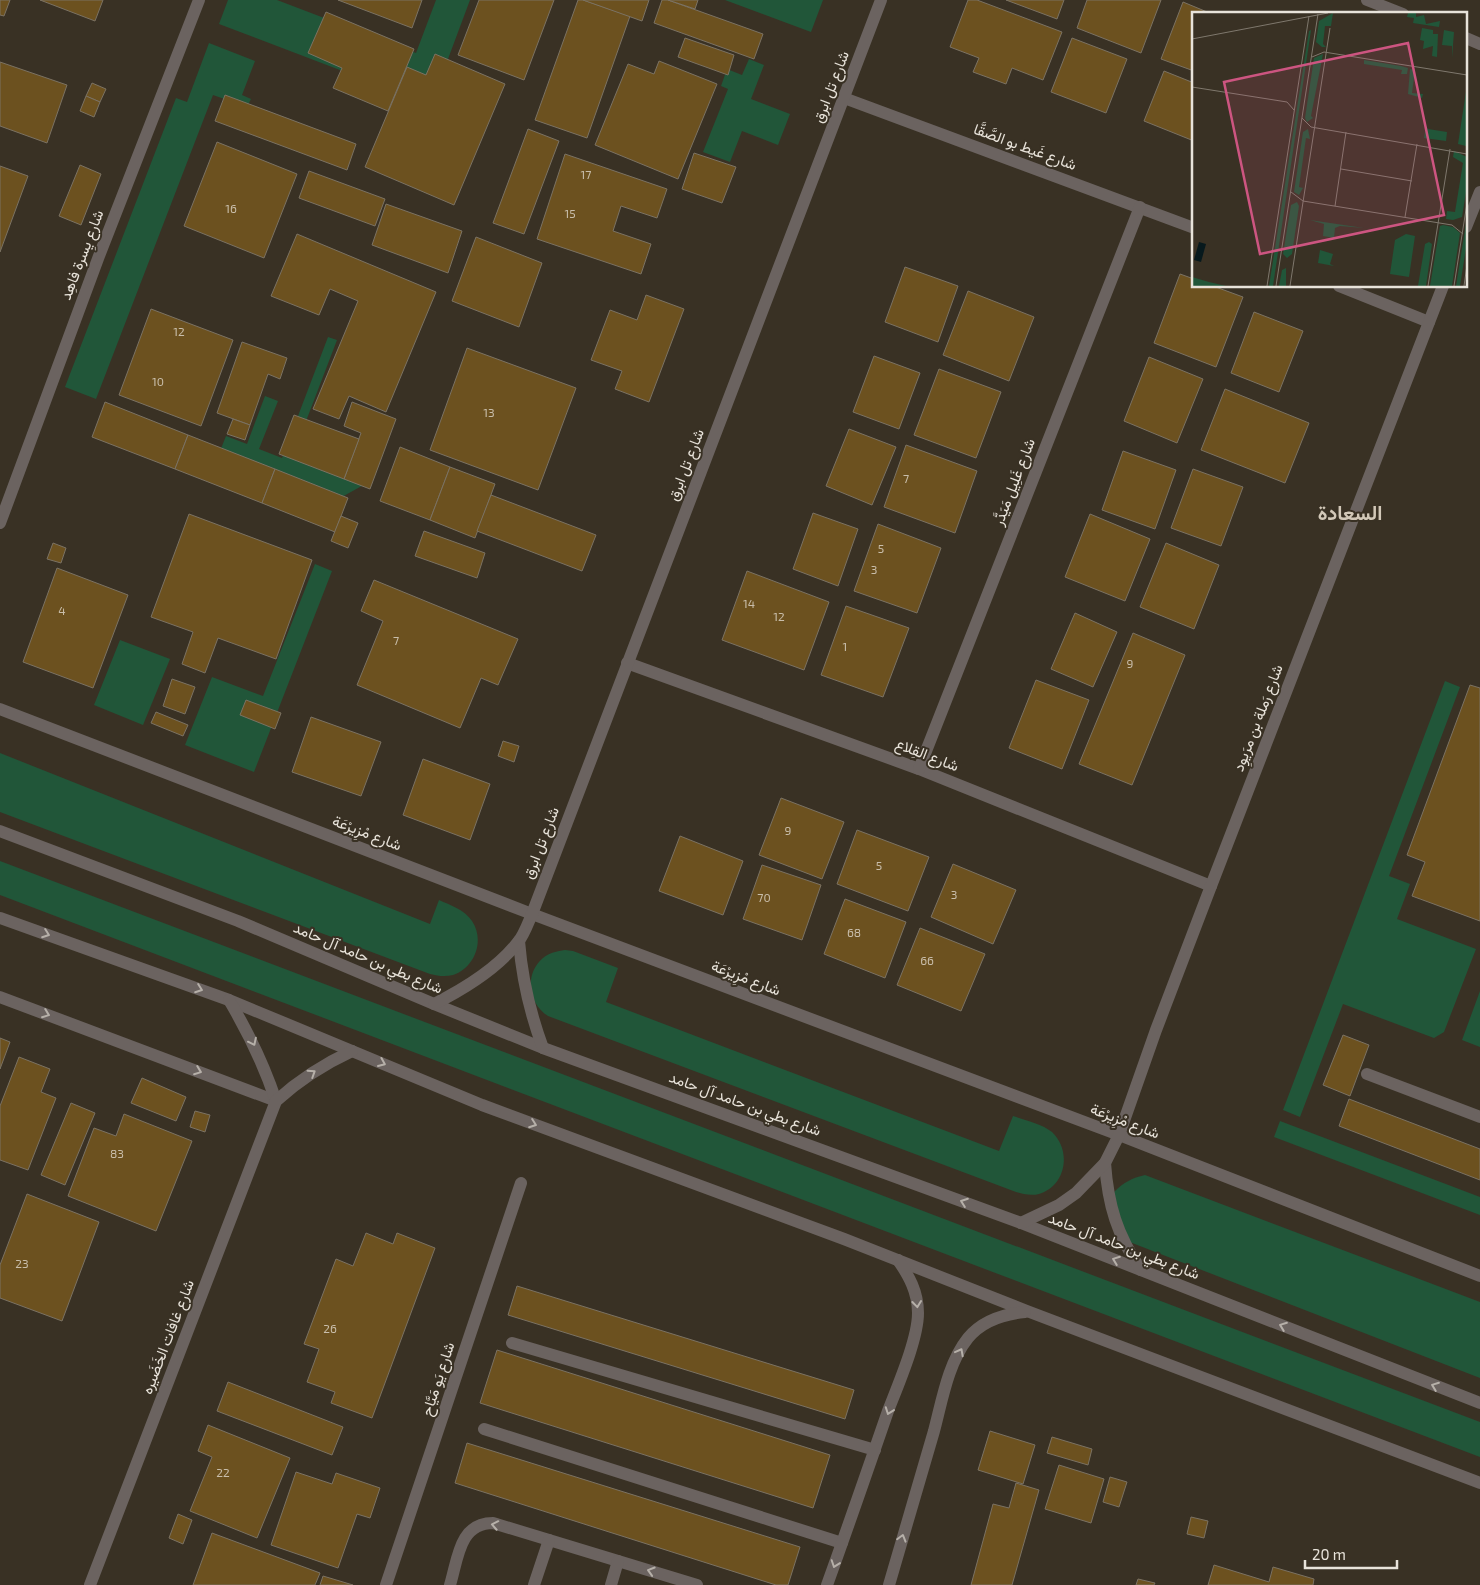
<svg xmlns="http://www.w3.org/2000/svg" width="1480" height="1585" font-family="'Exo 2',Vazirmatn,sans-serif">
<rect width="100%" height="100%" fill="#393124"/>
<g fill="#215639">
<path d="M228,0H277L416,53L436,0H470L445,67L423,89L399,80L395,91L219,24Z"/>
<path d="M725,0H823L811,32Z"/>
<path d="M209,43L255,61L242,95L251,99L247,107L213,95L96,399L65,387L176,98L187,102Z"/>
<path d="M749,59L764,65L751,99L790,114L778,145L742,131L730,162L703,152L728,89L721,86L727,69L742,75Z"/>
<path d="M328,337L337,340L303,429L369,482L340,498L220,451L226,436L247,444L265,396L278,401L259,449L282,458Z"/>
<path d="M315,564L332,571L254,772L185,745L212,677L263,696Z"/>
<path d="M120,640L170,659L143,725L94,705Z"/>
<path d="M1445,681L1460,687L1389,876L1410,884L1397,919L1476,949L1444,1032L1434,1038L1343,1004L1300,1117L1283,1110Z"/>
<path d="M0,753L430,924L439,900C450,905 465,910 472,921C485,940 475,968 453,975C445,977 438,976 430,974L0,812Z"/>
<path d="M0,861L1480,1422V1457L0,895Z"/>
<path d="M565,950L573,951L618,968L606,1002L999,1151L1013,1116C1025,1120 1042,1124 1052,1132C1072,1151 1066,1186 1039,1194C1031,1196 1023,1194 1016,1192L548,1016C528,1003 524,974 543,958C549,953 557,951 565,950Z"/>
<path d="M1480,991V1047L1462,1040Z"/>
<path d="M1280,1121L1480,1197V1215L1274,1137Z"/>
<path d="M1145,1175L1480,1302V1378L1127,1241L1121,1237L1114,1192C1124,1182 1132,1178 1145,1175Z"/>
</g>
<g fill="#6c511f" stroke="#7b7263">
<path d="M0,0H10L4,16L0,15Z"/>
<path d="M40,0H103L95,21Z"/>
<path d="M338,0H422L412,28Z"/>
<path d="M479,0H554L524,80L458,55Z"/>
<path d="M578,0H583L630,16L587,138L535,120Z"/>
<path d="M583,0H649L642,21Z"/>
<path d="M662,0H668L763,34L754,59L654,23Z"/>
<path d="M668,0H698L695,9Z"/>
<path d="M968,0H977L1062,32L1043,80L1012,68L1006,84L973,72L979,58L950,47Z"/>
<path d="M1006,0H1064L1057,19Z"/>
<path d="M1087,0H1161L1141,53L1077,28Z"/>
<path d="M1183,2L1212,14H1194V71L1161,59Z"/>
<path d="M326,12L414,49L388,111L333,88L342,68L308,53Z"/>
<path d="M685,38L734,55L728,75L678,57Z"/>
<path d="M1072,38L1127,59L1106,113L1051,92Z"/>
<path d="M435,54L505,84L454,205L365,167L407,67L426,75Z"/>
<path d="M659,61L717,84L678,179L595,145L628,64L654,74Z"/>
<path d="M0,62L67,85L47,143L0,126Z"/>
<path d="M1164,71L1194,83V141L1144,121Z"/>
<path d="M92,83L106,89L100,102L86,96Z"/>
<path d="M225,95L356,144L347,170L215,121Z"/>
<path d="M86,96L100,102L94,117L80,111Z"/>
<path d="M528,129L559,141L524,234L493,223Z"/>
<path d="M217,142L297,174L264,258L184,226Z"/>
<path d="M694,153L736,167L722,203L682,189Z"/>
<path d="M565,154L667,189L657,218L621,206L613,231L651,244L641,274L537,239Z"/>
<path d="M80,165L101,174L81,225L59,216Z"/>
<path d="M0,166L28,176L0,252Z"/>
<path d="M309,171L385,199L375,226L299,198Z"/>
<path d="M386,204L462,231L448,273L372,245Z"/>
<path d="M297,234L436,292L386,412L349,396L339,419L313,409L358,301L330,289L319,315L271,296Z"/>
<path d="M476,237L542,263L519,327L452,301Z"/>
<path d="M905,267L958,286L938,342L885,322Z"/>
<path d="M1180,274L1194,279V286H1213L1243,297L1216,367L1154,343Z"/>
<path d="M968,291L1034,317L1009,381L943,355Z"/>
<path d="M646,295L684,309L649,402L615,389L622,371L591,360L610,310L637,320Z"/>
<path d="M151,309L233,340L201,426L119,395Z"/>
<path d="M1254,312L1303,331L1279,392L1231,373Z"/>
<path d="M242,342L287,358L280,379L268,374L250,425L217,413Z"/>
<path d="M467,348L576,388L538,490L430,450Z"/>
<path d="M874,356L920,373L899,429L853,412Z"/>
<path d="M1149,357L1203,379L1177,443L1124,421Z"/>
<path d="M939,369L1001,392L976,458L914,435Z"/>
<path d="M1225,389L1309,423L1285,483L1201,450Z"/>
<path d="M105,402L188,435L175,469L92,437Z"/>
<path d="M352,402L396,419L370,489L344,479L361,433L344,426Z"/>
<path d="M294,415L359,439L344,479L279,454Z"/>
<path d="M233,419L250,425L245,440L227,434Z"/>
<path d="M849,429L896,447L872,505L826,486Z"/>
<path d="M188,435L275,469L262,503L175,469Z"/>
<path d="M906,445L977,471L955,533L884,507Z"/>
<path d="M400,447L450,467L430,520L380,501Z"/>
<path d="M1123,451L1176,470L1155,529L1102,510Z"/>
<path d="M450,467L495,484L475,538L430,520Z"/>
<path d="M275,469L348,498L335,532L262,503Z"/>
<path d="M1193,469L1243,487L1221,546L1171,528Z"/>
<path d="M491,495L596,535L582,571L477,531Z"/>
<path d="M813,513L858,529L838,586L793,569Z"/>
<path d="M189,514L312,560L276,659L218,638L205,673L182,664L193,632L151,617Z"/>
<path d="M1090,514L1150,539L1125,601L1065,577Z"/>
<path d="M341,516L358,523L348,548L331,541Z"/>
<path d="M878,524L941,548L917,613L854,591Z"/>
<path d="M424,531L485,553L477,578L415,556Z"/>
<path d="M53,543L66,548L61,563L47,559Z"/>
<path d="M1166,543L1219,565L1194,629L1140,607Z"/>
<path d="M57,568L128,595L93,688L23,662Z"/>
<path d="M747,571L829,602L804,670L722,640Z"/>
<path d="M374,580L518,639L498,685L481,678L460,728L357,685L383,621L361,611Z"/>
<path d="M846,606L909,628L883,697L821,675Z"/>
<path d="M1075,613L1117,632L1093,687L1051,669Z"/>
<path d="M1133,633L1185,655L1132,785L1079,764Z"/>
<path d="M172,679L195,687L185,714L163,706Z"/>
<path d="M1036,680L1089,700L1062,769L1009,748Z"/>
<path d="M1470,685L1480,688V921L1412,896L1425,862L1407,855Z"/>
<path d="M246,700L281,713L275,729L240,715Z"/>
<path d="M156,712L188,725L183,736L151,723Z"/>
<path d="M311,717L381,742L361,796L292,772Z"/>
<path d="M503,741L519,746L514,762L498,756Z"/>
<path d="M423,759L490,784L470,840L403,815Z"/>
<path d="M781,798L844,822L822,879L759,855Z"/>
<path d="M857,830L929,857L908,911L837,884Z"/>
<path d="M680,836L743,861L723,915L659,891Z"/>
<path d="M953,864L1016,890L993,944L931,917Z"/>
<path d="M762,865L821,885L802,940L743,919Z"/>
<path d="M845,899L906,922L885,978L824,954Z"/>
<path d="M920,928L985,954L961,1011L897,985Z"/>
<path d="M1343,1035L1369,1045L1350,1096L1323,1085Z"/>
<path d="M0,1038L10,1042L0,1069Z"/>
<path d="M19,1057L50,1069L41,1092L56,1098L28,1170L0,1160V1106Z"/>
<path d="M142,1078L186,1097L176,1121L131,1103Z"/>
<path d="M1349,1099L1480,1149V1180L1339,1126Z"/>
<path d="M71,1103L95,1113L65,1185L41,1175Z"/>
<path d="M195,1111L210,1115L205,1132L190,1127Z"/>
<path d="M124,1114L192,1141L156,1231L68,1196L94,1128L116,1136Z"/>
<path d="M27,1194L99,1222L62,1321L0,1298V1265Z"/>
<path d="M366,1233L393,1244L397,1233L435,1248L372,1418L331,1403L335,1392L307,1382L319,1349L304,1344L336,1259L353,1266Z"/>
<path d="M517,1286L854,1390L845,1419L508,1315Z"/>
<path d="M497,1350L830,1455L813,1508L480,1403Z"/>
<path d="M228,1382L343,1427L332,1455L217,1411Z"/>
<path d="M208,1425L290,1458L257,1538L190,1511L212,1457L198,1451Z"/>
<path d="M990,1431L1035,1445L1023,1484L978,1470Z"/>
<path d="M1052,1437L1092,1449L1088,1465L1047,1453Z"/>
<path d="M467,1443L800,1547L788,1585H776L455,1483Z"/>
<path d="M1059,1465L1104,1479L1091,1523L1045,1509Z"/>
<path d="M296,1472L332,1484L336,1473L380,1488L370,1518L357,1514L338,1568L271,1545Z"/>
<path d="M1110,1477L1127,1482L1119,1507L1103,1502Z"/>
<path d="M1016,1483L1039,1490L1012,1585H971L993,1504L1009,1508Z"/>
<path d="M178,1514L192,1520L183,1544L169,1538Z"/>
<path d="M1191,1517L1208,1521L1204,1538L1187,1534Z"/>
<path d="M212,1533L320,1573L315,1585H193Z"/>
<path d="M1214,1565L1269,1582L1273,1567L1314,1579L1313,1585H1208Z"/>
<path d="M323,1576L353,1585H320Z"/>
<path d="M1138,1579L1155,1583L1154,1585H1136Z"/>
</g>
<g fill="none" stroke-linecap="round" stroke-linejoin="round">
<g stroke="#6b6360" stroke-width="12">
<path d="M1367,0L1403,14"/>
<path d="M1466,38L1480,44"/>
<path d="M844,98L1194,228"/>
<path d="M1466,227L1480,192"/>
<path d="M1339,286L1429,322"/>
<path d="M0,523L99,256L199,0"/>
<path d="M627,663L919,769L1211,886"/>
<path d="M0,709L532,914L1119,1135L1480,1276"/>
<path d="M919,769L1140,207"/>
<path d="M0,831L238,921L434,1004L543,1048L1021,1223L1480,1403"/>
<path d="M0,918L229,1000L482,1105L844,1239L1027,1311L1480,1483"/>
<path d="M519,941C522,979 530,1013 543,1048"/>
<path d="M0,997L276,1101"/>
<path d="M229,1000C248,1032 264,1065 276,1101"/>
<path d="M434,1004C464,989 497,969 518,942C524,935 528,923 532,914L881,0"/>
<path d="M1367,1074L1480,1117"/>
<path d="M1105,1163C1108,1205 1117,1235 1141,1270"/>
<path d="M1021,1223L1059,1205L1076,1193L1105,1163L1119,1135L1156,1030L1211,886L1443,286"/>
<path d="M512,1343L875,1450"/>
<path d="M484,1429L842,1543"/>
<path d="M90,1585L276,1101C299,1080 324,1064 352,1051"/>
<path d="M386,1585L521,1183"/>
<path d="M450,1585C458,1559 459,1523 493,1523L697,1585"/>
<path d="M534,1585L549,1540"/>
<path d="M611,1585L618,1561"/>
<path d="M827,1585C848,1527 868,1469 888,1411C898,1385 918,1339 918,1313C918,1292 909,1276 898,1260"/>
<path d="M889,1585C904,1534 919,1482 934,1431C942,1401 948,1363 968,1338C982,1321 1004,1314 1025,1312"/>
</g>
</g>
<defs><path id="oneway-chevron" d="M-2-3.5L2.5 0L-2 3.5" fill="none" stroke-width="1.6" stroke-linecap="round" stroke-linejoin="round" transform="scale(1.25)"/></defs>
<g stroke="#b6b0a9">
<use href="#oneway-chevron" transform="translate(46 934) rotate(20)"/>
<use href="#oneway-chevron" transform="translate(199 989) rotate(20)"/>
<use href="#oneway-chevron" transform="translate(46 1014) rotate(21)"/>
<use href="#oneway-chevron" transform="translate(253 1042) rotate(64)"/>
<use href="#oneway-chevron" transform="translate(382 1063) rotate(23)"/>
<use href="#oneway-chevron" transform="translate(198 1071) rotate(21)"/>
<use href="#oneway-chevron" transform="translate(312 1073) rotate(-33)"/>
<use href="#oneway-chevron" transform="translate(533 1124) rotate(20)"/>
<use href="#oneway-chevron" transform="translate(964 1202) rotate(-160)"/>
<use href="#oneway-chevron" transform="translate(1116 1260) rotate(-159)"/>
<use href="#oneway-chevron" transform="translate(917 1304) rotate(83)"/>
<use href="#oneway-chevron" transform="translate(1283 1326) rotate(-159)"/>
<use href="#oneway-chevron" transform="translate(960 1352) rotate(-62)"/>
<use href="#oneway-chevron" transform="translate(1435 1386) rotate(-159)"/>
<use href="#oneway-chevron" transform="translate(889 1411) rotate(110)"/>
<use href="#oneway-chevron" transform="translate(495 1525) rotate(-169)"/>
<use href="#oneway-chevron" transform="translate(902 1538) rotate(-74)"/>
<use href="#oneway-chevron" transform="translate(835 1564) rotate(109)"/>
<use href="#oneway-chevron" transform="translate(651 1571) rotate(-163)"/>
</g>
<g text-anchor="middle" stroke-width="4" stroke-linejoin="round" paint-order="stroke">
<g font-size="12" fill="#c9beab">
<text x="586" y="179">17</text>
<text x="231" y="213">16</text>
<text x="570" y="218">15</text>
<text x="179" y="336">12</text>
<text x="158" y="386">10</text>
<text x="489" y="417">13</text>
<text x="906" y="483">7</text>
<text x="881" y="553">5</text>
<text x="874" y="574">3</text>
<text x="749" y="608">14</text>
<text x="62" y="615">4</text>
<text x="779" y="621">12</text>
<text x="396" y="645">7</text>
<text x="845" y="651">1</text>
<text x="1130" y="668">9</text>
<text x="788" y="835">9</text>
<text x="879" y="870">5</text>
<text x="954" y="899">3</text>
<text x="764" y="902">70</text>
<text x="854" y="937">68</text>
<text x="927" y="965">66</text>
<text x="117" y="1158">83</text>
<text x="22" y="1268">23</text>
<text x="330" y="1333">26</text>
<text x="223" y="1477">22</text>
</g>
<g font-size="15" fill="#e8e3da" stroke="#393124">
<text transform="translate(831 87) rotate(-69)" y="5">شارع تل ابرق</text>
<text transform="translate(1025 147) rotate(20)" y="5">شارع غَيط بو الصَّقَّا</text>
<text transform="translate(82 255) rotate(-69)" y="5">شارع يِسرة فاهِد</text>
<text transform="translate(686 465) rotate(-69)" y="5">شارع تل ابرق</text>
<text transform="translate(1014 482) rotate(-69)" y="5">شارع غَلِيل مَيَدَّر</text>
<text transform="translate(1258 718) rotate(-69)" y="5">شارع رَملة بن مرَيوِد</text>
<text transform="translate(927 755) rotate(21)" y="5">شارع القِلاع</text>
<text transform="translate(367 833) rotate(21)" y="5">شارع مْزِيرْعَة</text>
<text transform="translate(541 843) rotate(-69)" y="5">شارع تل ابرق</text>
<text transform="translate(368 958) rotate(23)" y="5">شارع بطي بن حامد آل حامد</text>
<text transform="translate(746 978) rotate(21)" y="5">شارع مْزِيرْعَة</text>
<text transform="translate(745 1104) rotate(20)" y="5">شارع بطي بن حامد آل حامد</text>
<text transform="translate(1125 1121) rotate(21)" y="5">شارع مْزِيرْعَة</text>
<text transform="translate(1124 1246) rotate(21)" y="5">شارع بطي بن حامد آل حامد</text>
<text transform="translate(168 1337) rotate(-69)" y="5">شارع غافات الخَضَيره</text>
<text transform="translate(438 1379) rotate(-72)" y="5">شارع يَو مَيَّاح</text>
</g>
<g font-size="20" font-weight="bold" fill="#d2c8b8" stroke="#393124">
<text x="1350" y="520">السعادة</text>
</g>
</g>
<g transform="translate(1192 12)">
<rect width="275" height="275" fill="#393124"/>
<path d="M141,1L139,14H133L131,32L134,35H130L124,30L127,9ZM216,1H224V5L232,3L234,12L248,9L247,15L221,11L222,6L215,5ZM230,16L241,18V22H246L245,45L240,44L241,34L231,37L232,29L228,28ZM119,18L81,274H77L117,19ZM252,18L262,20L260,46V34L250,33ZM131,42L119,104L121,106L115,110L113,106L122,46ZM172,48L209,54L216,56L215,62H209L210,58L172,52ZM218,57L223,58L220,81L231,82L230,86L216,82ZM275,73V133L274,134L266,132ZM234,114L236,117L255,120L254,129L232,126ZM116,117L118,127L114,126L107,175L111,176L107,183L102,180L111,120ZM262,139L275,145V174L270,205L261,208L254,207L255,199L263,200L271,151L261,145ZM105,190L107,194L100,242L95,246L91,242L99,193ZM275,205V230L268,274H264ZM118,208L172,216L148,214L143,216L142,226L131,224L132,212ZM251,213L261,215L268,221L260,274H238L248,214ZM214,222L223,224L217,265L198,262L203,228ZM237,230L240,232L234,274H226L233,232ZM128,238L141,242L138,252L142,254L126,251ZM94,256V274H87L90,258ZM0,265L17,270L34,274H0Z" fill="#215639"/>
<path d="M7,230L14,232L9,250L2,248Z" fill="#07191d"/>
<path fill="none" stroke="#7f786d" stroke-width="1" d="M0,27L136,1M120,45L132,40L275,63M0,75L95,90L102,98M110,106L119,115L275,142M149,157L220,169M99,180L111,189L260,213L271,222M143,194L154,120M213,205L225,132M75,274L117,4M84,274L126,2M98,274L138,16M236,274L258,137M262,274L275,191M272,274L275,253"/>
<path fill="#cd5581" fill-opacity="0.15" stroke="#cd5581" stroke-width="2.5" d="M216,31L252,203L68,242L32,70Z"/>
<rect width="275" height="275" fill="none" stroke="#e8e3da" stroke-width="2.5"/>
</g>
<path d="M1305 1560v8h92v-8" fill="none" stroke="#e8e3da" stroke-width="2.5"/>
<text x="1312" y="1560" font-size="15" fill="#e8e3da" stroke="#393124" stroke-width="4" paint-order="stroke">20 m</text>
</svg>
